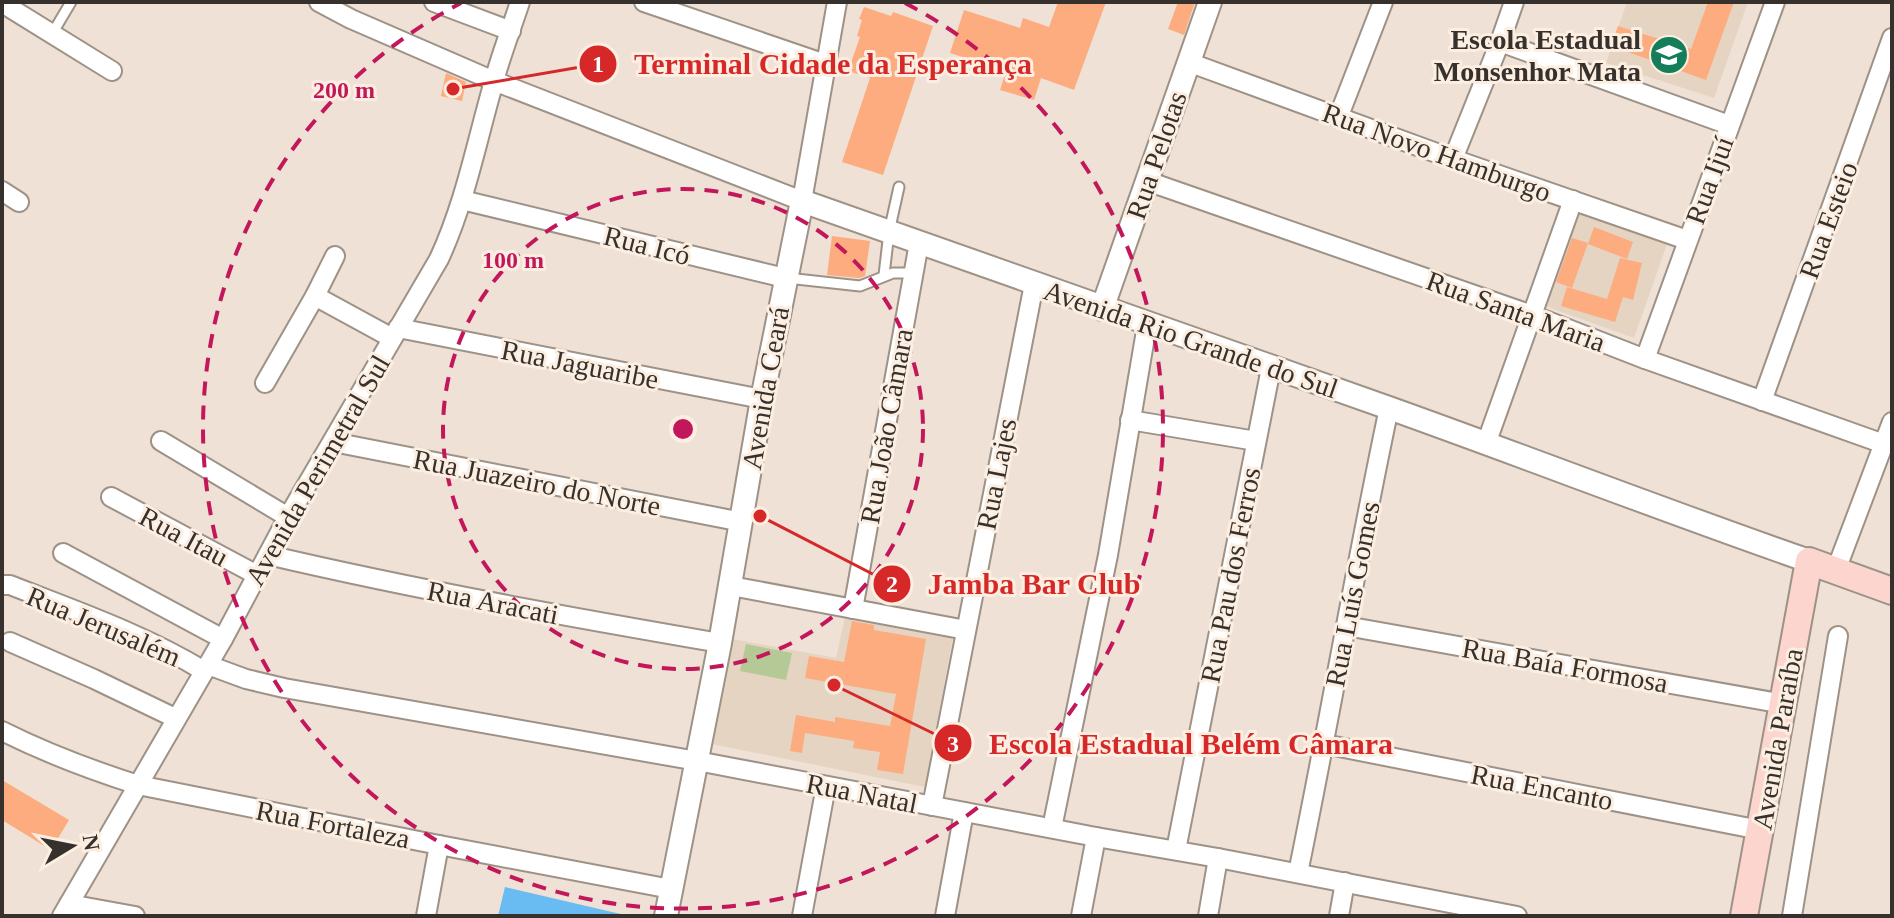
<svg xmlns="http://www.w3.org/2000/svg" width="1894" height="918" font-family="Georgia,serif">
<rect width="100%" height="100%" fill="#efe1d5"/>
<g fill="#e6d4c2">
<path d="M1627,2H1748L1714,98L1606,63Z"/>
<path d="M1575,211L1667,244L1634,338L1542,305Z"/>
<path d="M846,612L954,631L925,787L712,744L732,639L836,658Z"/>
</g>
<path fill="#b5c997" d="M746,644L792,653L786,680L740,671Z"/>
<path fill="#69bcf2" d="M505,887L625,915V916H498Z"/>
<g fill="#fcac7e">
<path d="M1058,2H1106L1074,90L1041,78L1034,100L1000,90L1006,71L950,53L964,10L1020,28L1023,18L1049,27Z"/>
<path d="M1178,2H1195L1184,35L1168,29Z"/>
<path d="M1708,2H1734L1706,80L1611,46L1618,26L1691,49Z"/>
<path d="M864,7L891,16L893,12L933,26L883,175L842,162L870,78L848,71L860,37L857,36L862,20L859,19Z"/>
<path d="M446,73L466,82L462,101L441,96Z"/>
<path d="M1594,227L1633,242L1627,259L1588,244Z"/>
<path d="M832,236L870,241L865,276L859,278L827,275Z"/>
<path d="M1572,238L1588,243L1572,288L1556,282Z"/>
<path d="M1620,258L1642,263L1633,300L1623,297L1615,322L1561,306L1567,287L1607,299Z"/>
<path d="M852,621L874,625V630L926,639L903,774L877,770L880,752L853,748L854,741L805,733L802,753L790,751L796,715L835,722V717L890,726L896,694L805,678L809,656L844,662Z"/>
<path d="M2,780L69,820L51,850L2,820Z"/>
</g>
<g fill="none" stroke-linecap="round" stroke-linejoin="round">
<g stroke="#9e9286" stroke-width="13">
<g id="service">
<path d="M52,34L71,2"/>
<path d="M884,275L889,232L899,187"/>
<path d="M787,278L860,286L893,273H913"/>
</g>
</g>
<g stroke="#9e9286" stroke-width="22">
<g id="minor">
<path d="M319,2L351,19L494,81L802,201L837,2"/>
<path d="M434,2L511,31"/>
<path d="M644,2L825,64"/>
<path d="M2,3L112,71"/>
<path d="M1500,42L1729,125"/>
<path d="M1188,62L1453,159L1687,240"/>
<path d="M1338,118L1383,2"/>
<path d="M1453,159L1500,42L1514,2"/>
<path d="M1147,181L1532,315L1645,359L1884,444"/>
<path d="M2,191L19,202"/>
<path d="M462,200L785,278"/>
<path d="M315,296L392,338"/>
<path d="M398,328L762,399"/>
<path d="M1645,359L1775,2"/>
<path d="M265,383L315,296L335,256"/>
<path d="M1762,401L1892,38"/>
<path d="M1130,420L1256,441"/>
<path d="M161,441L288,517"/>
<path d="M333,442L742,522"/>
<path d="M1486,444L1573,200"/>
<path d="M111,497L257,575"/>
<path d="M63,553L223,639"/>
<path d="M268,555C418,590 569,617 720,643"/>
<path d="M1836,570L1892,422"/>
<path d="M2,585H10C76,611 143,634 204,671"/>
<path d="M731,586L966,630"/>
<path d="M853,609L919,243"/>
<path d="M1346,626L1784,704"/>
<path d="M10,642L94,679L175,718"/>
<path d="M208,665L246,679L284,688L697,761L1096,837L1218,858L1517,916"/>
<path d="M2,731C46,753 91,770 138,785L439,845L671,889"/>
<path d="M1324,744L1760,830"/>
<path d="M932,806L1034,284"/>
<path d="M1052,828L1108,555L1147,325"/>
<path d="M1176,850L1271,368"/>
<path d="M1298,873C1330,718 1356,563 1389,408"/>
<path d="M69,904L135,916"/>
<path d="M62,916L223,639L288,517L439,259C465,203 476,144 493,85C500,57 511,30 520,2"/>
<path d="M426,916L439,845"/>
<path d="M802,916L826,786"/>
<path d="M945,916L964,812"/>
<path d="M1081,916L1096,837"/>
<path d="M1208,916L1218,858"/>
<path d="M1339,916L1345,882"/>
<path d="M1792,916L1838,636"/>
</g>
</g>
<g stroke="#9e9286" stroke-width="26">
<g id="tertiary">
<path d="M1102,309L1210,2"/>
<path d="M666,916L720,643L762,399L802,201C997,271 1193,339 1389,408C1529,458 1668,512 1809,561"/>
</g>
</g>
<g stroke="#9e9286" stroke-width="30">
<path id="secondary" d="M1744,916L1809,561L1892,591"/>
</g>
<use href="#service" stroke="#fff" stroke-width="9"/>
<use href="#minor" stroke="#fff" stroke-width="18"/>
<use href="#tertiary" stroke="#fff" stroke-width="22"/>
<use href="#secondary" stroke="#fbd5ce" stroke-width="26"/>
</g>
<g fill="none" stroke="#c2185b" stroke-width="4" stroke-dasharray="14 10">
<circle cx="683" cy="429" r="240"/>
<path d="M905 3A480 480 0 1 1 461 3"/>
</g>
<defs>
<g id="school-disc" transform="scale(2)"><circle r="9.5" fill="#137e59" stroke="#fcefe2"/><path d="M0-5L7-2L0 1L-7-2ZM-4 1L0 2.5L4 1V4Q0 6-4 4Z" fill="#fff"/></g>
</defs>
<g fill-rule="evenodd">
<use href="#school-disc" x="1669" y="55"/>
</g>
<g text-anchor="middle" stroke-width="6" stroke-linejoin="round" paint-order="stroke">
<g font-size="28" font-weight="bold" fill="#36312c" stroke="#fcefe2" text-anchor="end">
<text x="1641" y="49">Escola Estadual<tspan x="1641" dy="32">Monsenhor Mata</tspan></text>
</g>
<g font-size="28" fill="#36312c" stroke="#fcefe2">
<text transform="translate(1437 152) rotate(20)" y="10">Rua Novo Hamburgo</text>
<text transform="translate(1156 155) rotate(-71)" y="10">Rua Pelotas</text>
<text transform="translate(1709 180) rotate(-70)" y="10">Rua Ijuí</text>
<text transform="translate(1828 220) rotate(-70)" y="10">Rua Esteio</text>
<text transform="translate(647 245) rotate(14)" y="10">Rua Icó</text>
<text transform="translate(1516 311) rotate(20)" y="10">Rua Santa Maria</text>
<text transform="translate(1191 339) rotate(19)" y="10">Avenida Rio Grande do Sul</text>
<text transform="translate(580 364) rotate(11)" y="10">Rua Jaguaribe</text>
<text transform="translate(765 388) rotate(-80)" y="10">Avenida Ceará</text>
<text transform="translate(886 426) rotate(-80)" y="10">Rua João Câmara</text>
<text transform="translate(317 470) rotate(-60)" y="10">Avenida Perimetral Sul</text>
<text transform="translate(996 474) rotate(-79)" y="10">Rua Lajes</text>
<text transform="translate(537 482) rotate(11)" y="10">Rua Juazeiro do Norte</text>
<text transform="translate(184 536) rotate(28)" y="10">Rua Itau</text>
<text transform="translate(1230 575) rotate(-79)" y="10">Rua Pau dos Ferros</text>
<text transform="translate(1352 594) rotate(-79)" y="10">Rua Luís Gomes</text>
<text transform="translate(493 602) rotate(11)" y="10">Rua Aracati</text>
<text transform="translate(104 626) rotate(23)" y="10">Rua Jerusalém</text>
<text transform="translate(1565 665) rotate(10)" y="10">Rua Baía Formosa</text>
<text transform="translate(1777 739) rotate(-80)" y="10">Avenida Paraíba</text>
<text transform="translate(1542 787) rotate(11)" y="10">Rua Encanto</text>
<text transform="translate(862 793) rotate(11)" y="10">Rua Natal</text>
<text transform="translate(333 824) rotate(11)" y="10">Rua Fortaleza</text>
</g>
</g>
<circle cx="683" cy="429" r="12" fill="#c2185b" stroke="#fcefe2" stroke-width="4"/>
<g font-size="24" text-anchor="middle" font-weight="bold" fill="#c2185b" stroke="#fcefe2" stroke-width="6" stroke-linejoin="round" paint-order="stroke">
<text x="344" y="98">200 m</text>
<text x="513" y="268">100 m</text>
</g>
<path fill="none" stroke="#d62828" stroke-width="3" d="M453 89L598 64M760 516L892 584M834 685L953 743"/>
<g fill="#d62828" stroke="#fcefe2" stroke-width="3">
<circle cx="453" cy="89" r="8"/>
<circle cx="760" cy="516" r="8"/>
<circle cx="834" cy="685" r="8"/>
<circle cx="598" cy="64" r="20"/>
<circle cx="892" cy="584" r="20"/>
<circle cx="953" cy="743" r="20"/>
</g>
<g font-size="24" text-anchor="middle" font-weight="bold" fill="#fff">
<text x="598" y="72">1</text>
<text x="892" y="592">2</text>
<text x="953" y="752">3</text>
</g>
<g font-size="30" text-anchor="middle" font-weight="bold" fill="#d62828" stroke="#fcefe2" stroke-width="6" stroke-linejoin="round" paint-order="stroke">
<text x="833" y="74">Terminal Cidade da Esperança</text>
<text x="1034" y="594">Jamba Bar Club</text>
<text x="1191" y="754">Escola Estadual Belém Câmara</text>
</g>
<rect width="1894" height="918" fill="none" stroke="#36312c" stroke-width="8"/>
<g transform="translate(72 846) rotate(80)" stroke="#fcefe2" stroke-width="6" paint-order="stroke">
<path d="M0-6L14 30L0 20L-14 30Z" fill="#36312c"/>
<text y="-12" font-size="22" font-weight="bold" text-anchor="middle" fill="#36312c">N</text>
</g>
</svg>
